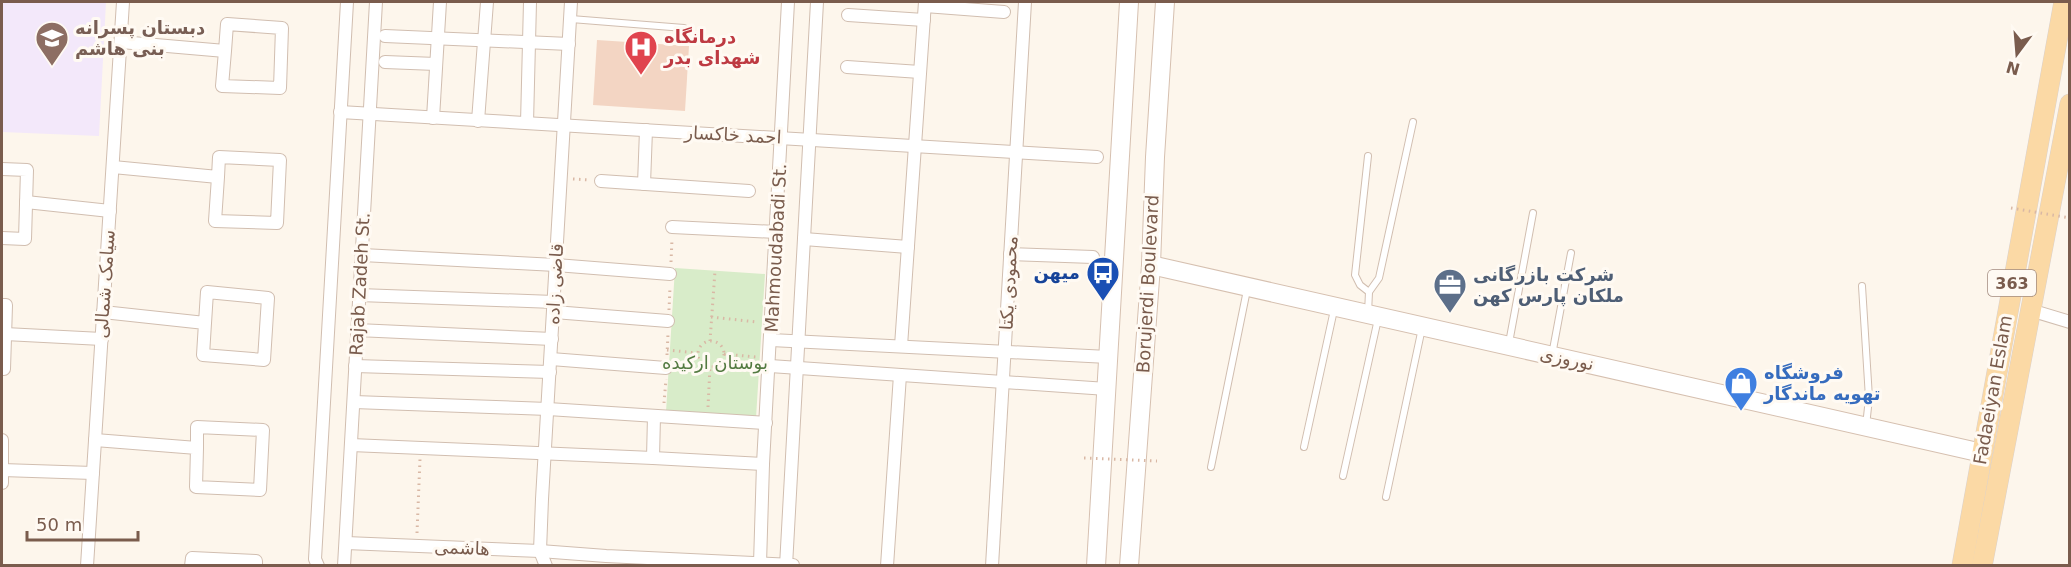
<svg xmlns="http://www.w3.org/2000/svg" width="2071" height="567" font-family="'DejaVu Sans','Noto Naskh Arabic',sans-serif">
<rect width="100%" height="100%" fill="#fdf6ec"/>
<path fill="#f3e8fa" d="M2,2H106L99,136L2,132Z"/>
<path fill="#d8ecc9" d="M675,268L765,274L756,418L666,412Z"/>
<path fill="#f3d5c3" d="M597,40L689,46L685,111L593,105Z"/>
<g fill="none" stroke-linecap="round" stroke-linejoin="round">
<g stroke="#d1beb0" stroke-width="8">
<g id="lane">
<path d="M571,19L684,28"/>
<path d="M1368,156L1355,275L1360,285L1369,292"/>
<path d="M1862,286L1869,398L1866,426"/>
<path d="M1368,313L1369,292L1379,278L1413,122"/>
<path d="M1509,343L1533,213"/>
<path d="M1552,355L1571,253"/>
<path d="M1304,447L1334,310"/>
<path d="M1211,467L1247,290"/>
<path d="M1343,476L1378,319"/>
<path d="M1386,497L1422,328"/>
</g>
</g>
<g stroke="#d1beb0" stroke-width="14">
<g id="street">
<path d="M925,6L1004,12"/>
<path d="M848,15L924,20"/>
<path d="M385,36L569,44"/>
<path d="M121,42L225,51L222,86L280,88L282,28L227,24L225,51"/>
<path d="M385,62L436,64"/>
<path d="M847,67L920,72"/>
<path d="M340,112L1097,157"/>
<path d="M433,118L440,2"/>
<path d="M478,121L487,2"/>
<path d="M527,123L530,2"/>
<path d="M113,167L218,177L215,221L277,223L280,160L219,157L218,177"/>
<path d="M2,169L27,170L25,239L2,238"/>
<path d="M601,181L749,191"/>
<path d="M644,184L646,130"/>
<path d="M26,202L110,211"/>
<path d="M672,227L776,232"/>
<path d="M804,239L908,247"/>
<path d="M1010,254L1093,257"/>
<path d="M362,255L556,265L670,274"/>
<path d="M359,295L554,302"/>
<path d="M2,305H6L4,369H2"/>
<path d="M2030,310L2070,322"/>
<path d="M103,312L205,323L203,355L264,360L268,298L207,292L205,323"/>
<path d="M554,312L668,321"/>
<path d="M357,330L552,339"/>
<path d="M5,334L102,339"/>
<path d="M771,340L1108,357"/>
<path d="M901,346L925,2"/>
<path d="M551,359L666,368"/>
<path d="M355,366L550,372"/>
<path d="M770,366L1107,389"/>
<path d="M354,402L548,409L766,423"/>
<path d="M2,440V483"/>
<path d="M95,440L197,448L196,487L260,490L263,430L197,427V448"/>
<path d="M351,445L653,458L763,464"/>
<path d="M653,458L654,416"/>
<path d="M2,470L93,473"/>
<path d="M346,543L540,551L606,556L793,565"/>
<path d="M87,566L123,2"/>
<path d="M191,566L192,558L256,561V566"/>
<path d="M318,566L315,559L347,2"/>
<path d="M344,566L376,2"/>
<path d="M546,566L540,551L542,499L571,2"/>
<path d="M762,566L760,564L763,464L788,2"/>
<path d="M786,566L817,2"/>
<path d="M887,566L900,375"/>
<path d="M992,566L1025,2"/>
</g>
</g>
<g stroke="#d6c0b0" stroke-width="20">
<g id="secondary">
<path d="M1151,265L1982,453"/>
<path d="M1096,566L1129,2"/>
<path d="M1129,566L1151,265L1155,157L1165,2"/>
</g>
</g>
<g stroke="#dad1cd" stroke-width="21">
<g id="primary">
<path d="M1962,566L2064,2"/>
<path d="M1982,566L2070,104"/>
</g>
</g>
<g stroke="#d9b8a5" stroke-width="3" stroke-dasharray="1.5 4.5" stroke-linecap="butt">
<path d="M573,179L590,180"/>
<path d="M671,262L672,239"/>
<path d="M669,310L670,287"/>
<path d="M711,317L757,322"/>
<circle cx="711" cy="354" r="13"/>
<path d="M710,341L715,271"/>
<path d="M667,350L697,353"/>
<path d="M724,354L756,357"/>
<path d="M667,355L668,334"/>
<path d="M664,403L666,379"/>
<path d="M708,407L710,367"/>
<path d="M417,533L420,459"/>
</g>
<use href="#lane" stroke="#fff" stroke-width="6"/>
<use href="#street" stroke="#fff" stroke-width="12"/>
<use href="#secondary" stroke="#fff" stroke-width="18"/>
<use href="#primary" stroke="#fbd9a5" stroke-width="20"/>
<g stroke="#d9b8a5" stroke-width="3" stroke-dasharray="1.5 4.5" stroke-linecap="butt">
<path d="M2011,208L2070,218"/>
<path d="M1084,458L1157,461"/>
</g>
</g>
<defs>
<g id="school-pin" transform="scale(1.725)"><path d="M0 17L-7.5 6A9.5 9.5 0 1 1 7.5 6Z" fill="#8d6e63" stroke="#fffaf3"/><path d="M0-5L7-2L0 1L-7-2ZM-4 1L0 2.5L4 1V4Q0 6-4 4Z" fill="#fff"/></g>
<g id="hospital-pin" transform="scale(1.725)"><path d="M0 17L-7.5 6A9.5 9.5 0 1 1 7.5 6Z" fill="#e0444e" stroke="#fffaf3"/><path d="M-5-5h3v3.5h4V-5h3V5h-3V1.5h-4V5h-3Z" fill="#fff"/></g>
<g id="bus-pin" transform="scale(1.725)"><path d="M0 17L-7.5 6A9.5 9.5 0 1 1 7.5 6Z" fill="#1a4fb4" stroke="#fffaf3"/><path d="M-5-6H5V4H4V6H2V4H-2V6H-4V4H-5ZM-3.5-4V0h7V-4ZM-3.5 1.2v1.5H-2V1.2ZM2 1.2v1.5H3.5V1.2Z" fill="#fff"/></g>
<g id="office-pin" transform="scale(1.725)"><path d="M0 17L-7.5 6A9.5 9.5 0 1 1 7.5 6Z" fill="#5c6f8a" stroke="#fffaf3"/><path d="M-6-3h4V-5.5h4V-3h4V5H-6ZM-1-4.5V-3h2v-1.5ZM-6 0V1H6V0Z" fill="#fff"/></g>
<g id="shop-pin" transform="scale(1.725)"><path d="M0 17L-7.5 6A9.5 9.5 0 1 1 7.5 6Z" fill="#3f7fe0" stroke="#fffaf3"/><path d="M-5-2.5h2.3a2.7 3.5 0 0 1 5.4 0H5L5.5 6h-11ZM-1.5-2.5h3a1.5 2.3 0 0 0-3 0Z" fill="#fff"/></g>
</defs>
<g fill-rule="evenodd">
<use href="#school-pin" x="52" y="38"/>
<use href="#hospital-pin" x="641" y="47"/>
<use href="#bus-pin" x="1103" y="273"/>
<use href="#office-pin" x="1450" y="285"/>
<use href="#shop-pin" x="1741" y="383"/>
</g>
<g text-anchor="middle" stroke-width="6" stroke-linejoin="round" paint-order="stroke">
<rect fill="#fffaf3" stroke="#a28b7f" stroke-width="1.5" x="1988" y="270" width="48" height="26" rx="4.5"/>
<g font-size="16" font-weight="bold" fill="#7a5c4d">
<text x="2012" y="289">363</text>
</g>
<g font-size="18" font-weight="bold" fill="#785e54" stroke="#fffaf3" text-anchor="start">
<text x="75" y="34">دبستان پسرانه<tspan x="75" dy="21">بنی هاشم</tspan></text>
</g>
<g font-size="18" font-weight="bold" fill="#be3a42" stroke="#fffaf3" text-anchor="start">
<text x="664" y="43">درمانگاه<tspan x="664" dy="21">شهدای بدر</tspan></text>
</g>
<g font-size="18" fill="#7a5c4d" stroke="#fffaf3">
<text transform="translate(733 135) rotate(3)" y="6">احمد خاکسار</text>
<text transform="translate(776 248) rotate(-87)" y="6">Mahmoudabadi St.</text>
<text transform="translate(1009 283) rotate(-87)" y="6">محمودی یکتا</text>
<text transform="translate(105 284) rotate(-86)" y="6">سیامک شمالی</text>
<text transform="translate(360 284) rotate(-87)" y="6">Rajab Zadeh St.</text>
<text transform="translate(555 284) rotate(-87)" y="6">قاضی زاده</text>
<text transform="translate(1148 284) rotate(-87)" y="6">Borujerdi Boulevard</text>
<text transform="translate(1567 359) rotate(12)" y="6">نوروزی</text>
<text transform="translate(1993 390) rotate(-80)" y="6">Fadaeiyan Eslam</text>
<text transform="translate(462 548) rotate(2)" y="6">هاشمی</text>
</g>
<g font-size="18" font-weight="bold" fill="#164399" stroke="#fffaf3" text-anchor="end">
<text x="1080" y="279">میهن</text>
</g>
<g font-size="18" font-weight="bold" fill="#4e5e75" stroke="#fffaf3" text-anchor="start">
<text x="1473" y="281">شرکت بازرگانی<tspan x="1473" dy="21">ملکان پارس کهن</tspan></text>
</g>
<g font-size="18" fill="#537a41" stroke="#fffaf3">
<text x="715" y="369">بوستان ارکیده</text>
</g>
<g font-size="18" font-weight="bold" fill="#366cbe" stroke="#fffaf3" text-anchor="start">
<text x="1764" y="379">فروشگاه<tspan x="1764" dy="21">تهویه ماندگار</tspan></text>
</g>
</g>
<rect width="2071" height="567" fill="none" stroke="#7a5c4d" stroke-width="6"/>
<g transform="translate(2017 54) rotate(196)" stroke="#fffaf3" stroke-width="4.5" paint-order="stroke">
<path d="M0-4.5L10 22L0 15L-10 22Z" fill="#7a5c4d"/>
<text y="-9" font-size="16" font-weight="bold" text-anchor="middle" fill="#7a5c4d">N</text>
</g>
<path d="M27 531v9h111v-9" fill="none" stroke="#7a5c4d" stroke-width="3"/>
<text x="36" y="531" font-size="18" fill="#7a5c4d" stroke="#fffaf3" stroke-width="4.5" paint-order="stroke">50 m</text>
</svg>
